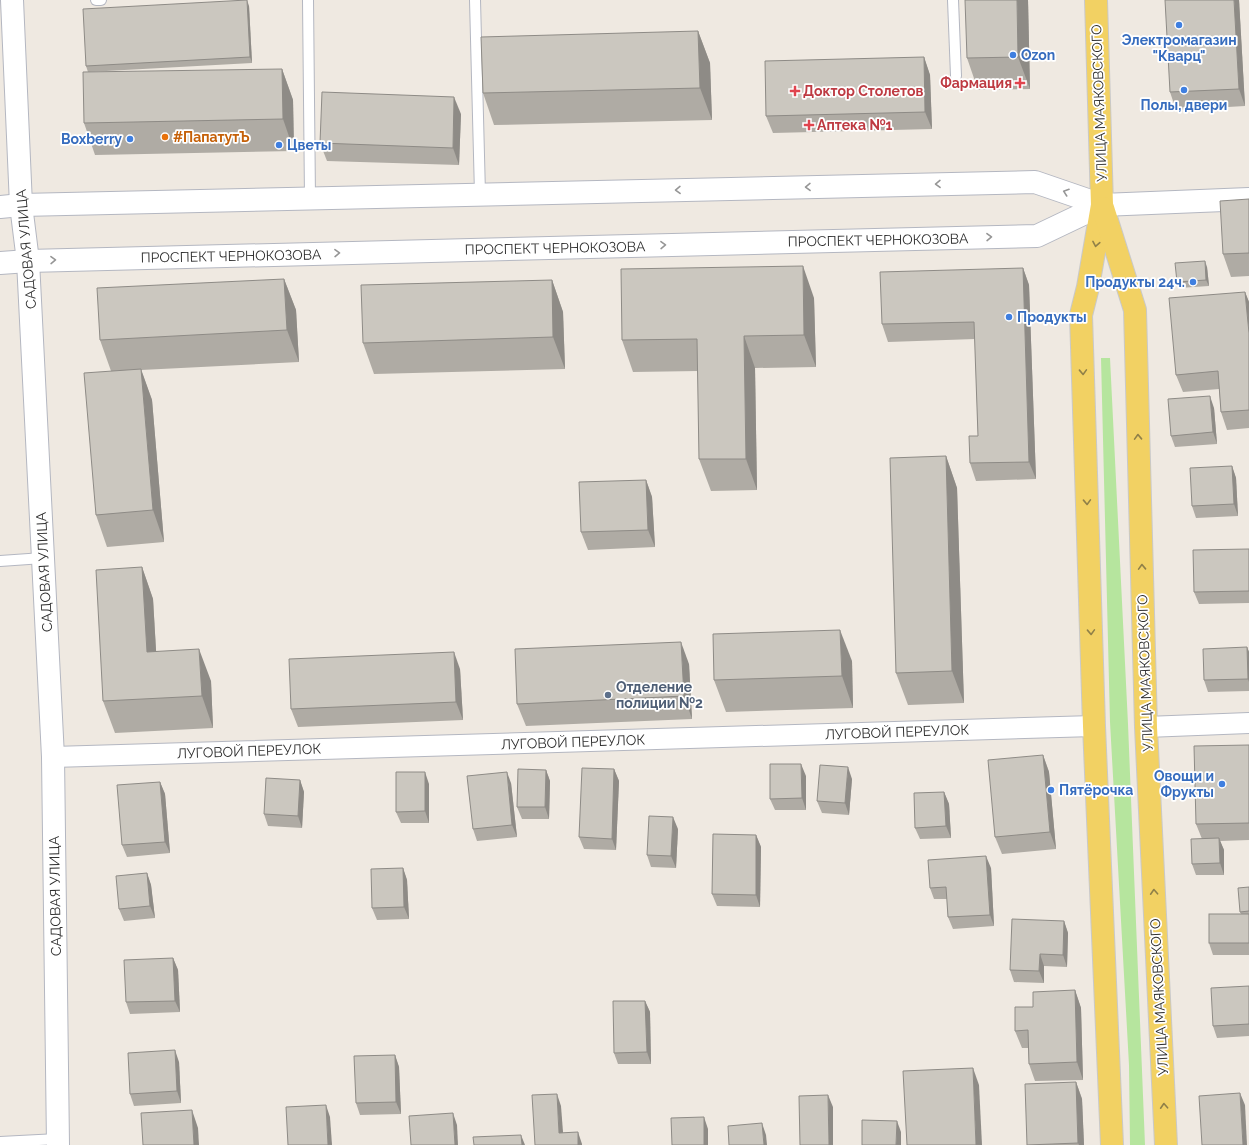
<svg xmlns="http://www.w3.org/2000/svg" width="1249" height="1145" font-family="Raleway,sans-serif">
<rect width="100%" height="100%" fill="#efe9e1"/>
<path fill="#b6e59e" d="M1101,358H1110L1128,724L1145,1145H1130L1129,1065L1110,722Z"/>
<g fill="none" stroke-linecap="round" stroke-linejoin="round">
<g stroke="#b4b7c1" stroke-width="12">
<g id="service">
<path d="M96,0H101"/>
<path d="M308,0L310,198"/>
<path d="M475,0L480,194"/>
<path d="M953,0L956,76"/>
<path d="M0,561L43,558"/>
<path d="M0,1142L58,1139"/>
</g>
</g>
<g stroke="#b4b7c1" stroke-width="22">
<g id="minor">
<path d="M1146,727L1249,723"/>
<path d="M53,757L1094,726"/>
</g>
</g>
<g stroke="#b4b7c1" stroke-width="24">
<g id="tertiary">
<path d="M12,0L21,205L28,261L53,757L58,1145"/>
<path d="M0,207L21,205L1035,182L1102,205L1249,199"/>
<path d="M0,263L28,261L1037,236L1102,205"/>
</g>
</g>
<g stroke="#c9c9c9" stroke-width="24">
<g id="primary">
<path d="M1096,0L1102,205L1088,287L1081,315L1094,726L1112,1145"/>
<path d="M1103,208L1135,310L1146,727L1166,1145"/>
</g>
</g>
<use href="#service" stroke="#fff" stroke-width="10"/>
<use href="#minor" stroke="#fff" stroke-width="20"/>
<use href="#tertiary" stroke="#fff" stroke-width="22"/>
<use href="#primary" stroke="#f2d163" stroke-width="22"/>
</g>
<g fill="#afaba4">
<path d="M1028,0L1030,89L978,90L967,58Z"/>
<path d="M1239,0L1245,106L1176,110L1170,92Z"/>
<path d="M249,6L252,63L88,72L86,66Z"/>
<path d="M698,31L710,63L712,120L494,125L483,93Z"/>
<path d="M924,57L930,75L932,129L773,133L766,116Z"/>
<path d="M282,69L293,100L294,151L95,155L84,123Z"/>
<path d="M461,114L459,165L327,161L320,143Z"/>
<path d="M1249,199V276L1231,277L1223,254Z"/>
<path d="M1207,267L1209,286L1179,288L1177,282Z"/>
<path d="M1023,268L1029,285L1036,479L976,481L970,463L978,436L975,339L888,342L882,324Z"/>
<path d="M284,279L296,310L299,362L141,370L152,400L164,542L107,547L96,515L111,371L100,340Z"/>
<path d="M552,280L563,312L565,369L374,374L363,343Z"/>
<path d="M1245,292L1249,302V428L1227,430L1221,412L1219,389L1183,392L1176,375Z"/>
<path d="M814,298L816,367L755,368L757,490L711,491L699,459L698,371L633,372L622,340Z"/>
<path d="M1214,408L1217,444L1175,447L1171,436Z"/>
<path d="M946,456L957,488L964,703L908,705L896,673Z"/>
<path d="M1232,466L1236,478L1238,516L1196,518L1192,506Z"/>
<path d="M646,480L652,497L655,547L588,550L581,532Z"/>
<path d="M1249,549V603L1199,604L1194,592Z"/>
<path d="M142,567L153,599L156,651L211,681L213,728L115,733L103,701Z"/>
<path d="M1247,647L1249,652V691L1208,692L1204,680Z"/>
<path d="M852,661L853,708L726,712L714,680Z"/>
<path d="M689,664L692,719L526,726L517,704Z"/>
<path d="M460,669L463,720L298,727L291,709Z"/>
<path d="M1249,745V840L1220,841L1224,850V875H1196L1192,864L1202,839L1196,824Z"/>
<path d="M1043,755L1049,772L1056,849L1002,854L995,837Z"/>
<path d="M614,769L619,781L616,850L584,849L579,837Z"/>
<path d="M546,770L550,781L549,819H522L517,807Z"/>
<path d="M806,776V810H775L770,799Z"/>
<path d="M852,779L849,815L822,813L817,801Z"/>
<path d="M300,780L304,792L302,828L268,826L264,814Z"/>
<path d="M160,782L165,794L170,853L127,857L122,845Z"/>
<path d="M511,783L517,837L477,841L473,829Z"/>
<path d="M429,784V823H401L396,812Z"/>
<path d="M944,792L949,804L951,838L920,839L915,828Z"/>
<path d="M678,829L676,868L651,867L647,855Z"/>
<path d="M756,835L761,847L760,907L717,906L712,894Z"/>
<path d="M403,868L407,880L409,919L377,920L372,908Z"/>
<path d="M991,868L994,926L953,929L948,917L947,899H934L930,888Z"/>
<path d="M147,873L151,885L155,918L124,921L119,909Z"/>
<path d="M1249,887V955H1213L1209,943L1241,914L1240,912Z"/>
<path d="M1064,921L1068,933L1067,967L1044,966V983L1014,982L1010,970Z"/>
<path d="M173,958L178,970L180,1012L130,1014L126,1002Z"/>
<path d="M1249,986V1036L1217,1038L1213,1026Z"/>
<path d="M1075,990L1081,1008L1083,1080L1035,1081L1029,1064L1028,1048H1022L1015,1031L1033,1007Z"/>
<path d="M645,1001L650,1012L651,1064H618L614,1053Z"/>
<path d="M395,1055L399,1067L401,1114L360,1115L356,1103Z"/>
<path d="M179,1062L181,1103L134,1106L130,1094Z"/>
<path d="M1076,1082L1082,1099L1084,1145H1027Z"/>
</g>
<g fill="#8e8b86">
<path d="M247,0L249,6L252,63L250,57Z"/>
<path d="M1017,0H1028L1030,89L1018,57Z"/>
<path d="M1234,0H1239L1245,106L1239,89Z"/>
<path d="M698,31L710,63L712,120L700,88Z"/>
<path d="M924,57L930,75L932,129L925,112Z"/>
<path d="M282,69L293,100L294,151L283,119Z"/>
<path d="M454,97L461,114L459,165L453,148Z"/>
<path d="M1205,261L1207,267L1209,286L1206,280Z"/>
<path d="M803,266L814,298L816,367L804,335Z"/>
<path d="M1023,268L1029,285L1036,479L1029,462Z"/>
<path d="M284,279L296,310L299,362L287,330Z"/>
<path d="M552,280L563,312L565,369L553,337Z"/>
<path d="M1245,292L1249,302V333Z"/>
<path d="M744,336L755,368L757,490L746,459Z"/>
<path d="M141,369L152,400L164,542L153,510Z"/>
<path d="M1210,396L1214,408L1217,444L1213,432Z"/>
<path d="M946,456L957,488L964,703L952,671Z"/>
<path d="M1232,466L1236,478L1238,516L1234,504Z"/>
<path d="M646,480L652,497L655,547L648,530Z"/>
<path d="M142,567L153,599L158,684L147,652Z"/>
<path d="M840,630L852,661L853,708L842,676Z"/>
<path d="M681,642L689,664L692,719L684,696Z"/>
<path d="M1247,647L1249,652V682L1248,679Z"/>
<path d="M199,649L211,681L213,728L202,696Z"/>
<path d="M454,652L460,669L463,720L456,702Z"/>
<path d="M1043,755L1049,772L1056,849L1050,832Z"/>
<path d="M801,764L806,776V810L802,798Z"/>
<path d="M848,767L852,779L849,815L845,803Z"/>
<path d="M614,769L619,781L616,850L612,839Z"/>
<path d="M546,770L550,781L549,819L545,807Z"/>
<path d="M425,772L429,784V823L425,811Z"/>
<path d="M507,772L511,783L517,837L512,825Z"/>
<path d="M300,780L304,792L302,828L298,816Z"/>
<path d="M160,782L165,794L170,853L165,842Z"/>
<path d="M944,792L949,804L951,838L946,826Z"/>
<path d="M673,817L678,829L676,868L671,856Z"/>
<path d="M756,835L761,847L760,907L756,895Z"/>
<path d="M1219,838L1224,850V875L1220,863Z"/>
<path d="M986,856L991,868L994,926L990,915Z"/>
<path d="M403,868L407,880L409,919L404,907Z"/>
<path d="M147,873L151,885L155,918L150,906Z"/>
<path d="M1064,921L1068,933L1067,967L1063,955Z"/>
<path d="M1040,954L1044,966V983L1039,971Z"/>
<path d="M173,958L178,970L180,1012L175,1001Z"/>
<path d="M1075,990L1081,1008L1083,1080L1077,1062Z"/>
<path d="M645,1001L650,1012L651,1064L647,1052Z"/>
<path d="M175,1050L179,1062L181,1103L177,1091Z"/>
<path d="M395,1055L399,1067L401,1114L396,1102Z"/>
<path d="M973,1068L979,1085L982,1145H976Z"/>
<path d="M1076,1082L1082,1099L1084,1145H1079L1078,1143Z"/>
<path d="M1240,1093L1245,1105L1247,1145H1243Z"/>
<path d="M557,1094L561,1106L564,1145L559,1133Z"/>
<path d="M828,1095L833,1107V1145H829Z"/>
<path d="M326,1105L330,1117L332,1145H328Z"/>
<path d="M192,1110L198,1128L199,1145H194Z"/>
<path d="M453,1113L457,1125L458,1145H455Z"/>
<path d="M704,1117L708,1129V1145H704Z"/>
<path d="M897,1121L901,1132V1145H896Z"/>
<path d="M762,1123L766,1135L767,1145H764Z"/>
<path d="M578,1132L582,1144V1145H578Z"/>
<path d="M521,1135L525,1145H522Z"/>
</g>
<g fill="#cbc7bf" stroke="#8e8b86">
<path d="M247,0L250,57L86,66L83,9Z"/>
<path d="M965,0H1017L1018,57L967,58Z"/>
<path d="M1165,0H1234L1239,89L1170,92Z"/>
<path d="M698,31L700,88L483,93L481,37Z"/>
<path d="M924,57L925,112L766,116L765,61Z"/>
<path d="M282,69L283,119L84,123L83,72Z"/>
<path d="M322,92L454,97L453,148L320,143Z"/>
<path d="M1249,199V253L1223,254L1220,201Z"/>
<path d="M1205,261L1206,280L1177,282L1175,263Z"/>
<path d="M803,266L804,335L744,336L746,459H699L697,339L622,340L621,269Z"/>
<path d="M1023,268L1029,462L970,463L969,436H978L974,322L882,324L880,272Z"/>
<path d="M284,279L287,330L100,340L97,288Z"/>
<path d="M552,280L553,337L363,343L361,285Z"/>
<path d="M1245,292L1249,333V410L1221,412L1218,371L1176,375L1169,298Z"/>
<path d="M141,369L153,510L96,515L84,373Z"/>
<path d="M1210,396L1213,432L1171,436L1168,399Z"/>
<path d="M946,456L952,671L896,673L890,458Z"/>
<path d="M1232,466L1234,504L1192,506L1190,468Z"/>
<path d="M646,480L648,530L581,532L579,482Z"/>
<path d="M1249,549V591L1194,592L1193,550Z"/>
<path d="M142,567L147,652L199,649L202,696L103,701L96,570Z"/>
<path d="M840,630L842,676L714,680L713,634Z"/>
<path d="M681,642L684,696L517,704L515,649Z"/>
<path d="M1247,647L1248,679L1204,680L1203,649Z"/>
<path d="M454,652L456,702L291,709L289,659Z"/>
<path d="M1249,745V823L1196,824L1194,746Z"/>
<path d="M1043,755L1050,832L995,837L988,760Z"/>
<path d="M770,764H801L802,798L770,799Z"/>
<path d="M820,765L848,767L845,803L817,801Z"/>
<path d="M582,768L614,769L612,839L579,837Z"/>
<path d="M518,769L546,770L545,807H517Z"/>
<path d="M396,772H425V811L396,812Z"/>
<path d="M507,772L512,825L473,829L467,776Z"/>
<path d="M266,778L300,780L298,816L264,814Z"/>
<path d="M160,782L165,842L122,845L117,785Z"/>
<path d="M944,792L946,826L915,828L914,793Z"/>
<path d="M649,816L673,817L671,856L647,855Z"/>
<path d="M713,834L756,835V895L712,894Z"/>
<path d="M1219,838L1220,863L1192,864L1191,839Z"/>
<path d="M986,856L990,915L948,917L946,887L930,888L928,860Z"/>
<path d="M403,868L404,907L372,908L371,869Z"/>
<path d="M147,873L150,906L119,909L116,876Z"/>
<path d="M1249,887V911L1240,912L1238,888Z"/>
<rect x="1209" y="914" width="40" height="29"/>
<path d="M1012,919L1064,921L1063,955L1040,954L1039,971L1010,970Z"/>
<path d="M173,958L175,1001L126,1002L124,960Z"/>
<path d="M1249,986V1024L1213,1026L1211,988Z"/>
<path d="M1075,990L1077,1062L1029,1064L1028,1030L1015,1031V1007H1033V992Z"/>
<path d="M613,1001H645L647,1052L614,1053Z"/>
<path d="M175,1050L177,1091L130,1094L128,1053Z"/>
<path d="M395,1055L396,1102L356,1103L354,1056Z"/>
<path d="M973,1068L976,1145H907L903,1071Z"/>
<path d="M1076,1082L1078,1143L1027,1145L1025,1084Z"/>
<path d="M1240,1093L1243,1145H1202L1199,1096Z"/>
<path d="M557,1094L559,1133L578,1132V1145H535L532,1095Z"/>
<path d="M828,1095L829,1145H800L799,1096Z"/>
<path d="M326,1105L328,1145H288L286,1107Z"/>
<path d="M192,1110L194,1145H143L141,1113Z"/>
<path d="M453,1113L455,1145H411L409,1116Z"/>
<path d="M704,1117V1145H672L671,1118Z"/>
<path d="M862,1120L897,1121L896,1145H862Z"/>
<path d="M762,1123L764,1145H729L728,1126Z"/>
<path d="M521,1135L522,1145H474L473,1137Z"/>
</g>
<defs><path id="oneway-chevron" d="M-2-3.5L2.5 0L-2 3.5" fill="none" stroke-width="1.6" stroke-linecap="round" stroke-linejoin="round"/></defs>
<g stroke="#969696">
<use href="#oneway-chevron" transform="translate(938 184) rotate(179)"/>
<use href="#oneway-chevron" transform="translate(808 187) rotate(179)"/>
<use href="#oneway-chevron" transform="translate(678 190) rotate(179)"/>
<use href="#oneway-chevron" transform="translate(1066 192) rotate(-161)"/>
<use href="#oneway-chevron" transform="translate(989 237) rotate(-1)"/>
<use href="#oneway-chevron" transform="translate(663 245) rotate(-1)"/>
<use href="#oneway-chevron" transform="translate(337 253) rotate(-1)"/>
<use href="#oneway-chevron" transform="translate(53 260) rotate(-1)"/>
</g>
<g stroke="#908048">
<use href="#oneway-chevron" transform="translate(1096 244) rotate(100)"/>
<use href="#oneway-chevron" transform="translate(1083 372) rotate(88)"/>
<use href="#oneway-chevron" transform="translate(1138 437) rotate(-92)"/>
<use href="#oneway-chevron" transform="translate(1087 502) rotate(88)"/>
<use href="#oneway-chevron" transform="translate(1142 567) rotate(-92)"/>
<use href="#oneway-chevron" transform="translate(1091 632) rotate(88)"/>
<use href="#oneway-chevron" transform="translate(1154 892) rotate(-93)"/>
<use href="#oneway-chevron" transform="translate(1164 1106) rotate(-93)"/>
</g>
<g fill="#3f7fe0" stroke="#fff" stroke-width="1.5">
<circle cx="1179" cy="25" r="4"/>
<circle cx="1013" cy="55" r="4"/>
<circle cx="1184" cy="90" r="4"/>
<circle cx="130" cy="139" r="4"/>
<circle cx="279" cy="145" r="4"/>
<circle cx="1193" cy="282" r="4"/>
<circle cx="1009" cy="317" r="4"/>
<circle cx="1222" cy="784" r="4"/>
<circle cx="1051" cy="790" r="4"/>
</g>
<g fill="#e0444e" stroke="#fff" stroke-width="1.5">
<path d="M1018 77h4v4h4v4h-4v4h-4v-4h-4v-4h4z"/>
<path d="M793 85h4v4h4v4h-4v4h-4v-4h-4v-4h4z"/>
<path d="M807 119h4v4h4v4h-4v4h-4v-4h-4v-4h4z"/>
</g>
<circle fill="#e8710a" stroke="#fff" stroke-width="1.5" cx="165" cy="137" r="4"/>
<circle fill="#5c6f8a" stroke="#fff" stroke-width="1.5" cx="608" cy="695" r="4"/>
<g text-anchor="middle" stroke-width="3.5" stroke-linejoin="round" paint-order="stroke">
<g font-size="14" font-weight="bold" fill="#366cbe" stroke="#fff" text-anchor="start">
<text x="1179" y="45" text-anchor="middle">Электромагазин<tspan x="1179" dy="16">"Кварц"</tspan></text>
<text x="1021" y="60">Ozon</text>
<text x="1184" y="110" text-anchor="middle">Полы, двери</text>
<text x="122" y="144" text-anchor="end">Boxberry</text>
<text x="287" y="150">Цветы</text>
<text x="1185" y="287" text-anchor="end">Продукты 24ч.</text>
<text x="1017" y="322">Продукты</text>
<text x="1214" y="781" text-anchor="end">Овощи и<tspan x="1214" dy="16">Фрукты</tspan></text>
<text x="1059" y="795">Пятёрочка</text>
</g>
<g font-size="14" font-weight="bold" fill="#be3a42" stroke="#fff" text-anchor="start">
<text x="1012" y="88" text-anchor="end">Фармация</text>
<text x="803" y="96">Доктор Столетов</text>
<text x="817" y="130">Аптека №1</text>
</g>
<g font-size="14" fill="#2e2e2e" stroke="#fff">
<text transform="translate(1099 103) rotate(-92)" y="5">УЛИЦА МАЯКОВСКОГО</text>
<text transform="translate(878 240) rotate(-1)" y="5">ПРОСПЕКТ ЧЕРНОКОЗОВА</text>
<text transform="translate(555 248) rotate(-1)" y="5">ПРОСПЕКТ ЧЕРНОКОЗОВА</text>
<text transform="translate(26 249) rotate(-95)" y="5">САДОВАЯ УЛИЦА</text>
<text transform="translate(231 256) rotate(-1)" y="5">ПРОСПЕКТ ЧЕРНОКОЗОВА</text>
<text transform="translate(44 572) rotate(-93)" y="5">САДОВАЯ УЛИЦА</text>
<text transform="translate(1145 673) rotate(-92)" y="5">УЛИЦА МАЯКОВСКОГО</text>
<text transform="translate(897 732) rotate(-2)" y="5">ЛУГОВОЙ ПЕРЕУЛОК</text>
<text transform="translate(573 742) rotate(-2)" y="5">ЛУГОВОЙ ПЕРЕУЛОК</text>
<text transform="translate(249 751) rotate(-2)" y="5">ЛУГОВОЙ ПЕРЕУЛОК</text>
<text transform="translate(55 896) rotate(-91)" y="5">САДОВАЯ УЛИЦА</text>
<text transform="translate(1159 997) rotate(-93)" y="5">УЛИЦА МАЯКОВСКОГО</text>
</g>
<g font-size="14" font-weight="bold" fill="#c56008" stroke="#fff" text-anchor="start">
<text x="173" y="142">#ПапатутЪ</text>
</g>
<g font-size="14" font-weight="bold" fill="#4e5e75" stroke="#fff" text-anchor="start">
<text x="616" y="692">Отделение<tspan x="616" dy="16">полиции №2</tspan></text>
</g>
</g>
</svg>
